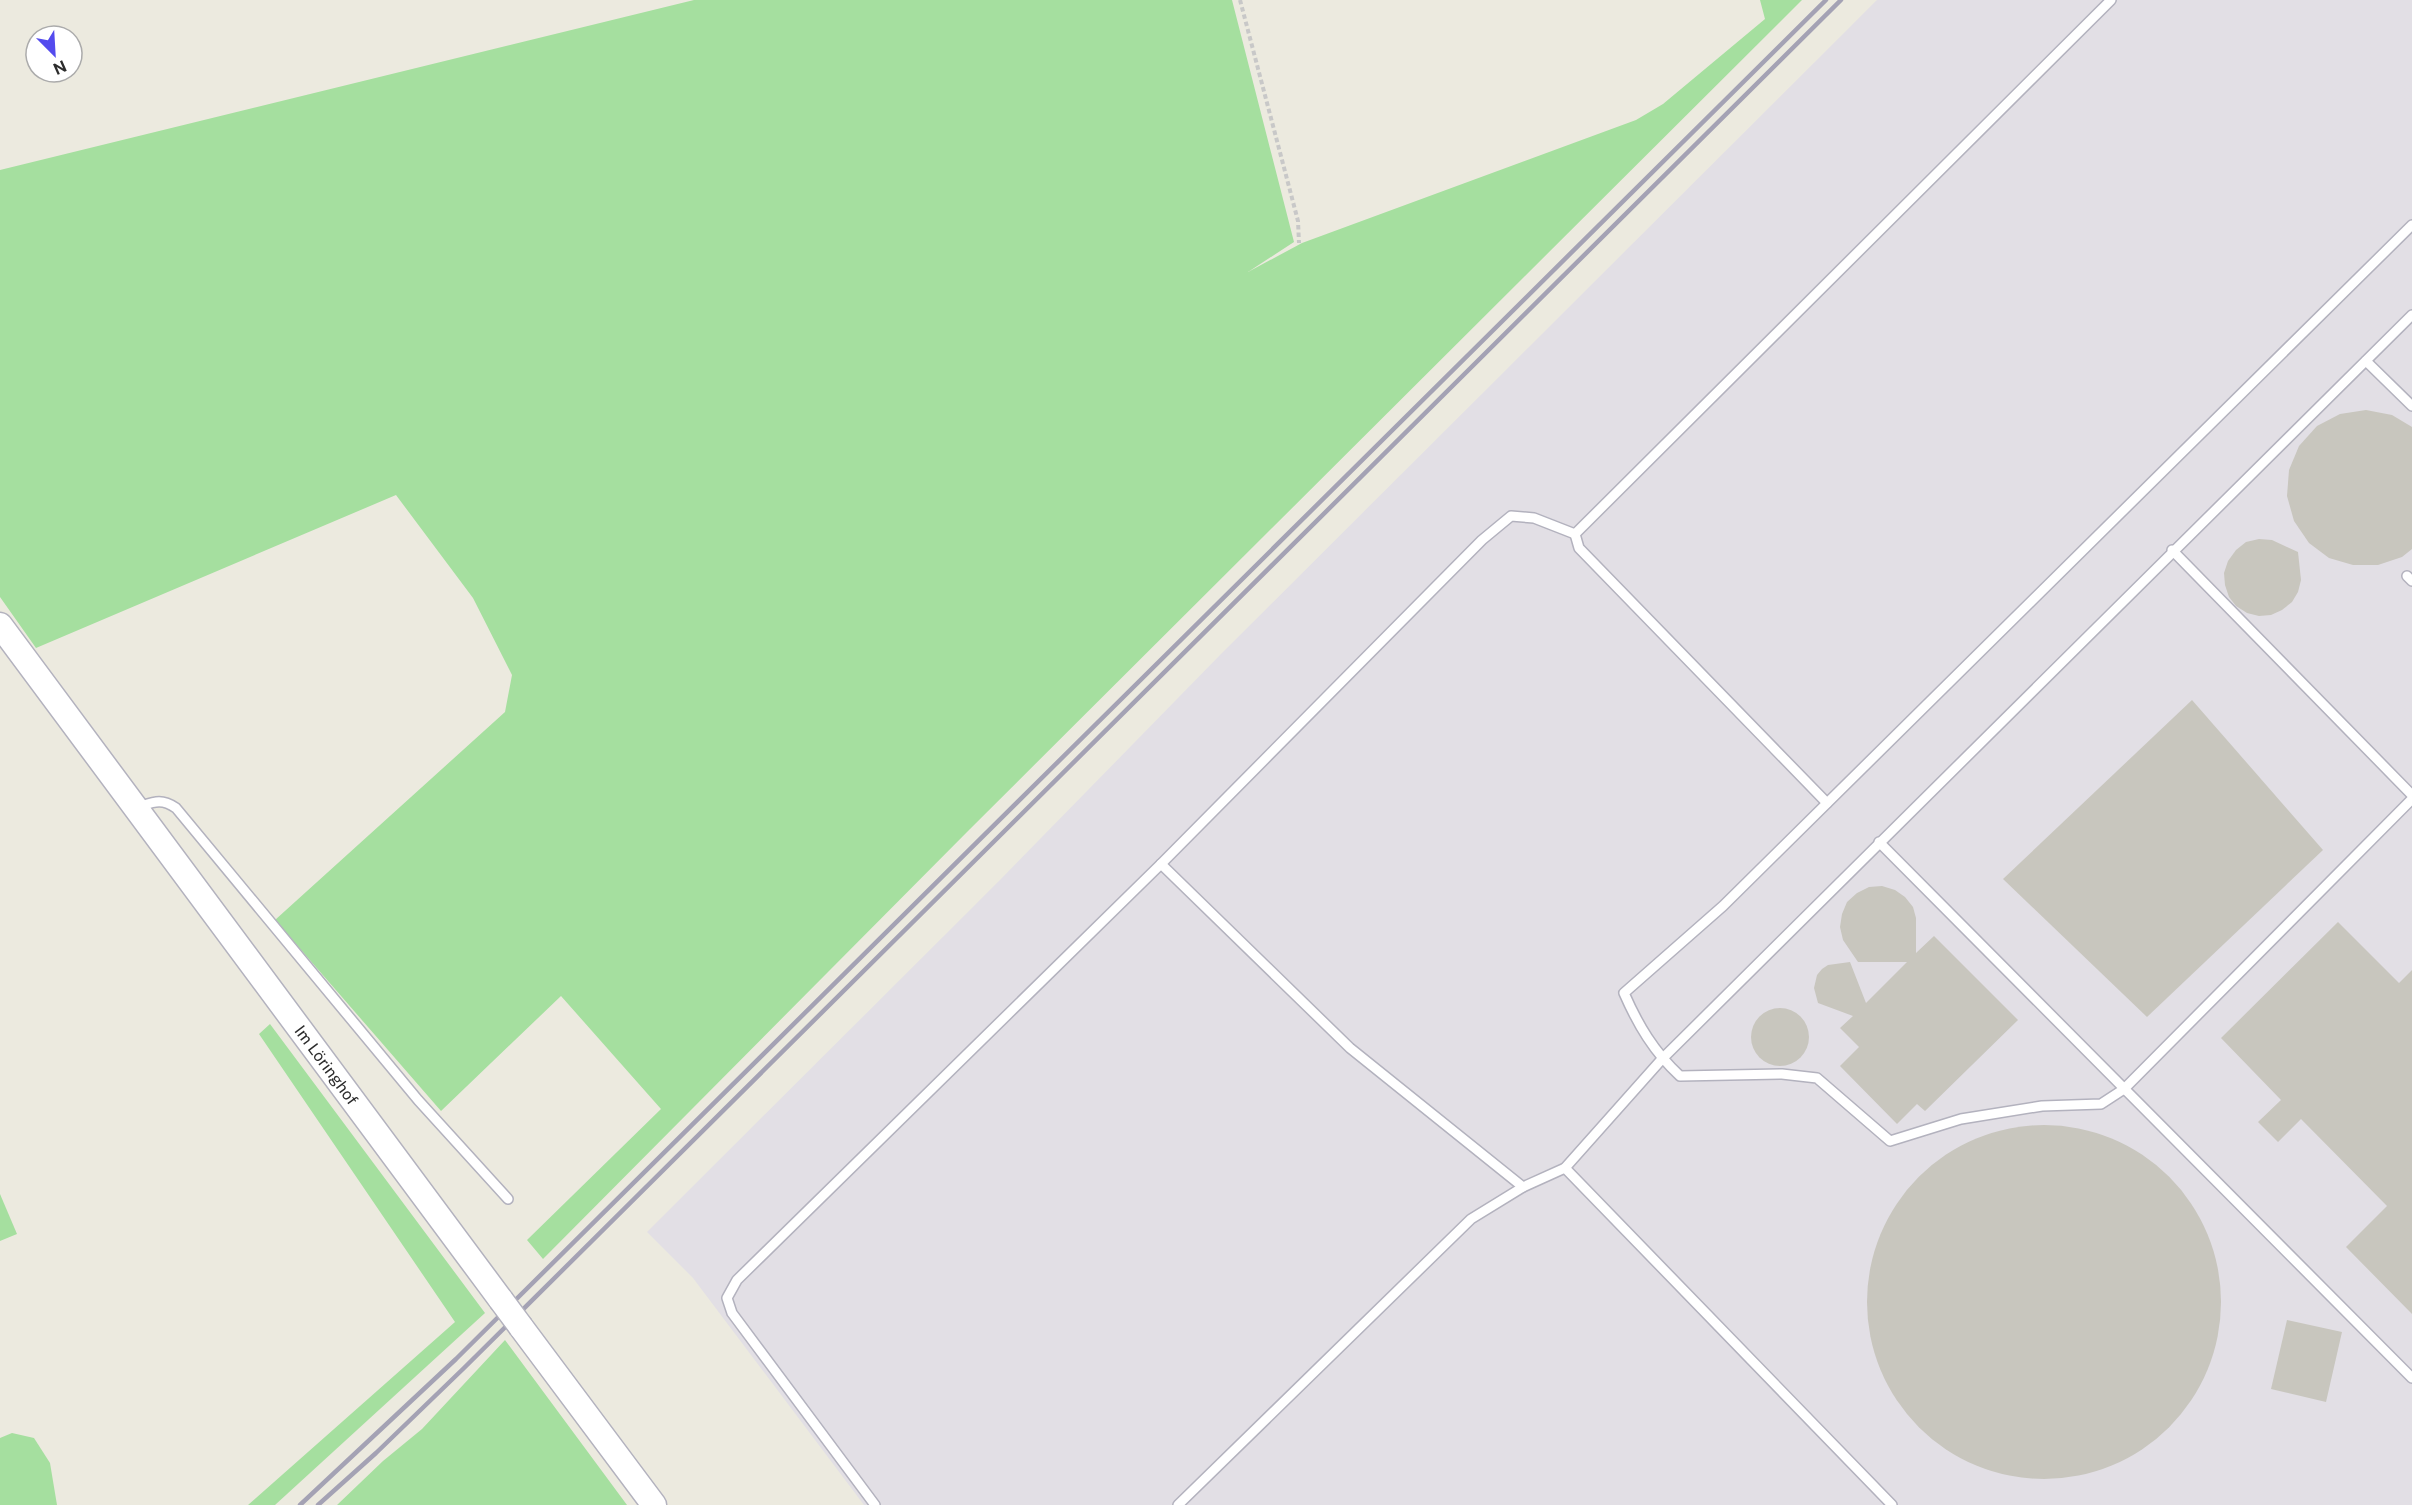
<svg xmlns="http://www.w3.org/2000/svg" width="2412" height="1505" font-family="'Public Sans',sans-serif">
<rect width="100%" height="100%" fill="#eceadf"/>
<path fill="#e2dfe5" d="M1877,0H2412V1505H864L693,1278L647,1232L999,881L1221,654Z"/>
<g fill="#a5df9f">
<path d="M694,0H1232L1294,242L1248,272L1302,243L1636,120L1663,104L1765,19L1760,0H1802L970,829L543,1259L527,1240L661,1109L561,996L441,1111L275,920L505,712L512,675L473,598L396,495L36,648L0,597V170Z"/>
<path d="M270,1024L485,1313L275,1505H248L455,1322L259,1034Z"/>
<path d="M0,1194L17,1234L0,1241Z"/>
<path d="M505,1340L627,1505H337L383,1461L422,1429Z"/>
<path d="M12,1433L34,1438L50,1463L57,1505H0V1438Z"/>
</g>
<g fill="#c8c6be">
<path d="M2366,410L2392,415L2412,427V549L2402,557L2378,565H2353L2329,558L2309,543L2294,521L2287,496L2289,470L2299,446L2317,426L2340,414Z"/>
<path d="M2259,539L2272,540L2298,552L2301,580L2298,592L2292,602L2282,610L2271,615L2259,616L2247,613L2236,606L2229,597L2225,585L2224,573L2228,561L2236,550L2246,542Z"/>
<path d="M2192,700L2323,850L2147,1017L2003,879Z"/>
<path d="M1882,886L1895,890L1905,897L1913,907L1916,918V953L1934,936L2018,1020L1925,1111L1917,1104L1897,1124L1840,1066L1859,1047L1840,1028L1853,1016L1818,1003L1814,988L1817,975L1822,969L1828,965L1850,962L1866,1003L1907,962H1858L1843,940L1840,927L1842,914L1847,902L1857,893L1869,887Z"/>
<path d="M2338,922L2399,983L2412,970V1314L2346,1247L2387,1206L2301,1119L2278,1142L2258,1122L2281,1100L2221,1038Z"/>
<circle cx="1780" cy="1037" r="29"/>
<circle cx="2044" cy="1302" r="177"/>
<path d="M2287,1320L2342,1332L2326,1402L2271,1389Z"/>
</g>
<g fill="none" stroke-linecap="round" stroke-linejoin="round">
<g stroke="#b3b2be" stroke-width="12">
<g id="service">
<path d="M2412,225L1723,906L1624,993C1638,1025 1654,1052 1680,1076L1782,1074L1817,1078L1890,1141L1961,1119L2042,1106L2101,1104L2124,1089L2412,799"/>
<path d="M2366,361L2412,406"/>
<path d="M2172,550L2412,795"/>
<path d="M2407,576L2412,581"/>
<path d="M1827,803L1579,548L1575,534L2111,0"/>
<path d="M138,807C154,802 161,798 176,808L418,1100L508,1199"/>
<path d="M1879,842L2412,1378"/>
<path d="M1161,864L1350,1048L1523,1187"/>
<path d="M1565,1168L1892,1505"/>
<path d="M875,1505L732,1313L727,1298L737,1280L1161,864L1482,540L1511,516L1534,518L1575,534"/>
<path d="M1178,1505L1471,1219L1523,1187L1565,1168L1662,1059L2412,315"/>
</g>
</g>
<g stroke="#b3b2be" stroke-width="27">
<g id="tertiary">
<path id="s1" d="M0,625L501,1300"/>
<path d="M521,1327L654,1505"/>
</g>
</g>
<path stroke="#c8c8c8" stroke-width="4" stroke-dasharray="4.5 3" stroke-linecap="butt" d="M1240,0L1298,221L1299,243"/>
<use href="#service" stroke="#fff" stroke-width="9"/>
<use href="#tertiary" stroke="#fff" stroke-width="24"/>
<g stroke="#a4a2b4" stroke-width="4.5">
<path d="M300,1505L456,1359L1826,0"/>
<path d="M318,1505L376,1453L464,1368L1841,0"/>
</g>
<g stroke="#b3b2be" stroke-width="27" stroke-linecap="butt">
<path id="tertiary-bridge" d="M501,1300L521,1327"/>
</g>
<use href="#tertiary-bridge" stroke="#fff" stroke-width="24"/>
</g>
<g text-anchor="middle" stroke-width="4.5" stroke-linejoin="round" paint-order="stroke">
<g font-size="16" fill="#2c2c2c" stroke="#fff">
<text dy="6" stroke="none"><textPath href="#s1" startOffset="548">Im Löringhof</textPath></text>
</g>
</g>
<g transform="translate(54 54) rotate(156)"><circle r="28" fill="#ffffff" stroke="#ababab" stroke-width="1.5"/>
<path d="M0-4.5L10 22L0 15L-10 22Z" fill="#544bee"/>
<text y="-9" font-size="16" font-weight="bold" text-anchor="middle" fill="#2c2c2c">N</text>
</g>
</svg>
